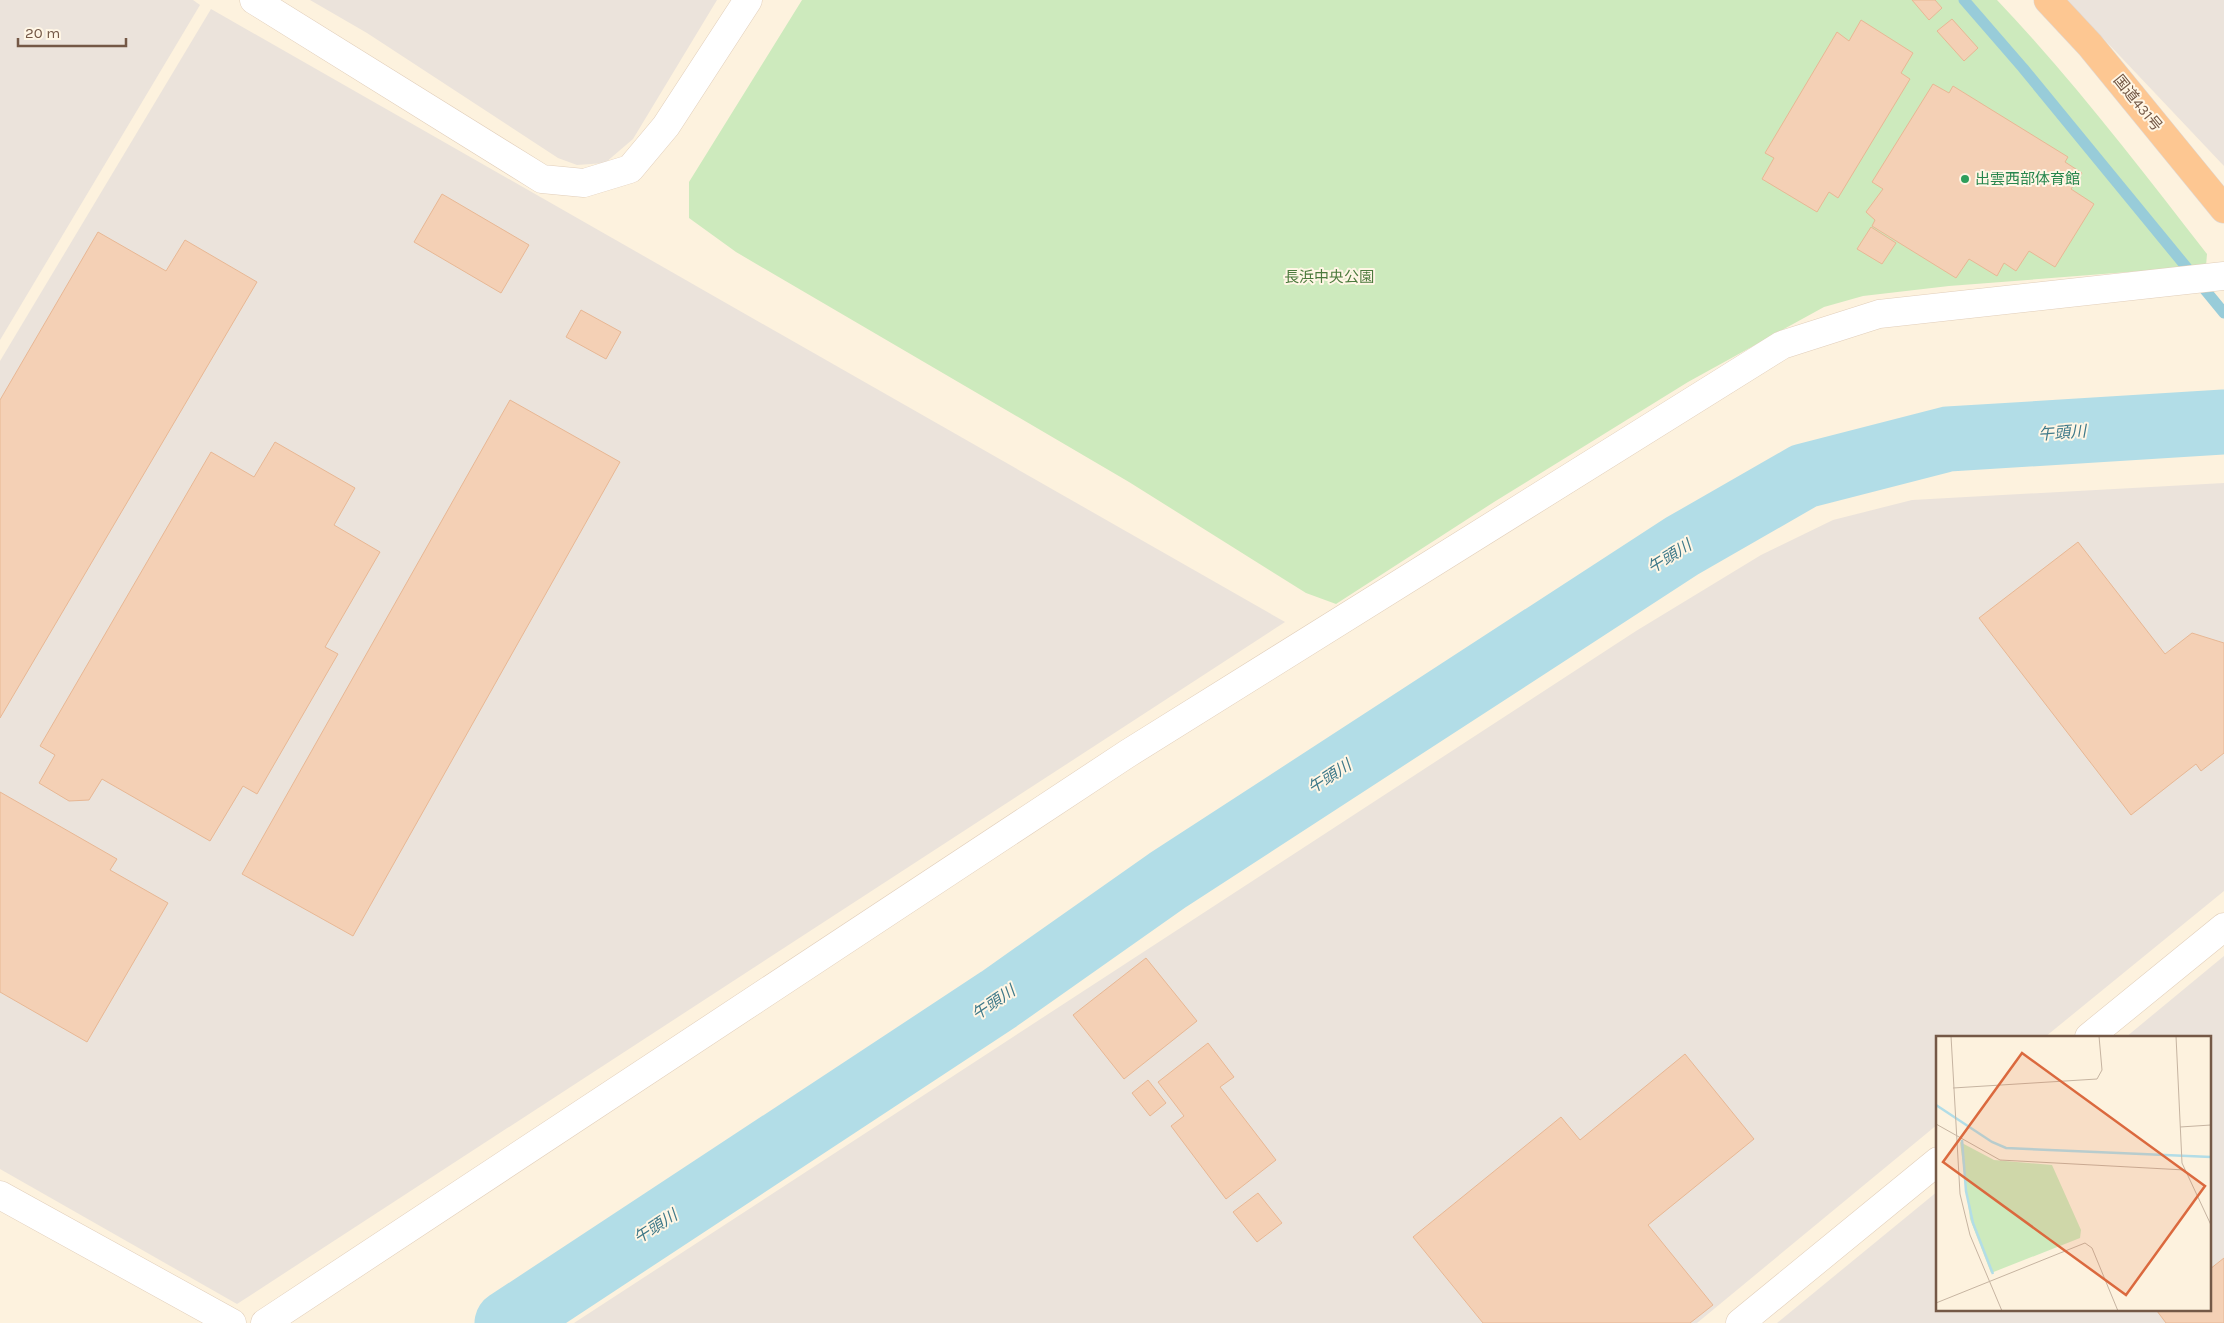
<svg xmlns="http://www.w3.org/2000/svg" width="2224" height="1323" font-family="Karla,'Noto Sans JP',sans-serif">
<rect width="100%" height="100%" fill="#fdf2de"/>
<g fill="#ebe3db">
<path d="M0,0H193L200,5L0,340Z"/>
<path d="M310,0H717L633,139L605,163L577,165L558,158L367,33Z"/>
<path d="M2067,0H2224V166Z"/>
<path d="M211,9L1285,622L237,1304L0,1169V361Z"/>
<path d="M2224,483V891L2045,1037H1938V1124L1697,1323H574L1636,631L1761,555L1833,520L1912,500Z"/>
<path d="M2224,956V1323H1777L1938,1191V1309H2210V1037H2126Z"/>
</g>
<path fill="#cdeabd" d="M802,0H1997C2073,80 2140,168 2207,254L2206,266L1949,286L1863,296L1824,307L1688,382L1494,502L1336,604L1306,593L1129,482L736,252L689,218V182Z"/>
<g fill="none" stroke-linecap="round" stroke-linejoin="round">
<path stroke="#98ccd9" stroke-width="11" d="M1964,0L2023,68L2224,313"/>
<path stroke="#b2dde7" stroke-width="65" d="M507,1323L999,999L1168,880L1682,546L1804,476L1948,439L2224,422"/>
</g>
<g fill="#f4d0b5" stroke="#e7b794">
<path d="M1912,0H1935L1942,8L1929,20Z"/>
<path d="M1952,19L1978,48L1964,61L1937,31Z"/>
<path d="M1861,20L1913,53L1901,73L1910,79L1838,198L1829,192L1817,212L1762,179L1774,158L1765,153L1837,32L1849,41Z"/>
<path d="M1933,84L1949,93L1953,86L2068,157L2065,162L2082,173L2071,189L2094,204L2055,267L2029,251L2016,271L2004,263L1997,276L1969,259L1956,278L1872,226L1875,220L1866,212L1883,189L1872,182Z"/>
<path d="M442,194L529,245L501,293L414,242Z"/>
<path d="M1871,227L1896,243L1882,264L1857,249Z"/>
<path d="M98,232L166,271L185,240L257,282L0,718V400Z"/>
<path d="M581,310L621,332L606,359L566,337Z"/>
<path d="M510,400L620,462L353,936L242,874Z"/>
<path d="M275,442L355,488L334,525L380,552L325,647L338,654L257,794L243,786L210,841L102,779L89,800L69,801L39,783L55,755L40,746L211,452L254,477Z"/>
<path d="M2078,542L2165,654L2192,633L2224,643V753L2201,771L2196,764L2131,815L1979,618Z"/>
<path d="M0,792L117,859L110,870L168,903L87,1042L0,992Z"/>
<path d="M1146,958L1197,1021L1124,1079L1073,1015Z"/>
<path d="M1208,1043L1234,1077L1220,1087L1276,1160L1226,1199L1171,1126L1184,1116L1158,1082Z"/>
<path d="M1685,1054L1754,1139L1648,1225L1713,1305L1690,1323H1483L1413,1237L1561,1117L1580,1140Z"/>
<path d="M1148,1080L1166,1103L1150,1116L1132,1093Z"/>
<path d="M1258,1193L1282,1223L1257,1242L1233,1212Z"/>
<path d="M2224,1258V1323H2166L2157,1311L2159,1309H2210V1269Z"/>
</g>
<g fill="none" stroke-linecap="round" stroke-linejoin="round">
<g stroke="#e1ceba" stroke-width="29">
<g id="minor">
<path d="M0,1195L232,1323"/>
<path d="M265,1323L1127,754L1782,345L1879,314L2224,276"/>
</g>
</g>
<g stroke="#e1ceba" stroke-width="29">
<g id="tertiary">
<path d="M254,0L542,179L584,183L630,169L666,126L748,0"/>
<path d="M2089,1037L2224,927"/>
<path d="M1740,1323L1938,1161"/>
</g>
</g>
<g stroke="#ded7d3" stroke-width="29">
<path id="trunk" d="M2048,0L2090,45L2224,209"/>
</g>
<use href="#minor" stroke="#fff" stroke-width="28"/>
<use href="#tertiary" stroke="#fff" stroke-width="28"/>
<use href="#trunk" stroke="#fdc792" stroke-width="28"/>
</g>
<circle fill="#2e9e5b" stroke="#fff6e5" stroke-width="2" cx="1965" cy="179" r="5"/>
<g text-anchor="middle" stroke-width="4" stroke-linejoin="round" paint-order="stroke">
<g font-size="15" fill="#745846" stroke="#fff6e5">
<text transform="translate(2138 103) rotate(51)" y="5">国道431号</text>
</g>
<g font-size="15" fill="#27864d" stroke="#fff6e5" text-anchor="start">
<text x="1975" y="184">出雲西部体育館</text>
</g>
<g font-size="15" fill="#4c7a3d" stroke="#fff6e5">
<text x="1329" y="282">長浜中央公園</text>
</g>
<g font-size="16" font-style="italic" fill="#3f7989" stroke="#fff6e5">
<text transform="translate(2062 432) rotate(-4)" y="6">午頭川</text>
<text transform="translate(1669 556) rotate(-32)" y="6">午頭川</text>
<text transform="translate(1329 776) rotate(-33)" y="6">午頭川</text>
<text transform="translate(993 1002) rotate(-34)" y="6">午頭川</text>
<text transform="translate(655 1226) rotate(-33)" y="6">午頭川</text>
</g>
</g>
<g transform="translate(1936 1036)">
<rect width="275" height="275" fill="#fdf2de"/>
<path d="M24,106L58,124L116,129L145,194L144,202L55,237L34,183Z" fill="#cdeabd"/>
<path fill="none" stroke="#b2dde7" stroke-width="2.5" d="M0,69L56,106L70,112L275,121M26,104L30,155L37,187L57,238"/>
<path fill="none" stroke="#c6b4a1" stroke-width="1" d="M15,0L24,158L34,199L66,275M240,0L246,127L275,189M17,52L161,43L166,34L163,0M0,88L64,124L249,134M244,91L275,89M0,267L149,207L156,212L182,275"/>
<path fill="#db693e" fill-opacity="0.15" stroke="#db693e" stroke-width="2.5" d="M86,17L269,150L190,259L7,126Z"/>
<rect width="275" height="275" fill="none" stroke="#745846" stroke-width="2.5"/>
</g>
<path d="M18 38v8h108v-8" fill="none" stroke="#745846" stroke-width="2.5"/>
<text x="25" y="38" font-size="15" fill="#745846" stroke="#fff6e5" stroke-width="4" paint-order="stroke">20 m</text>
</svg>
